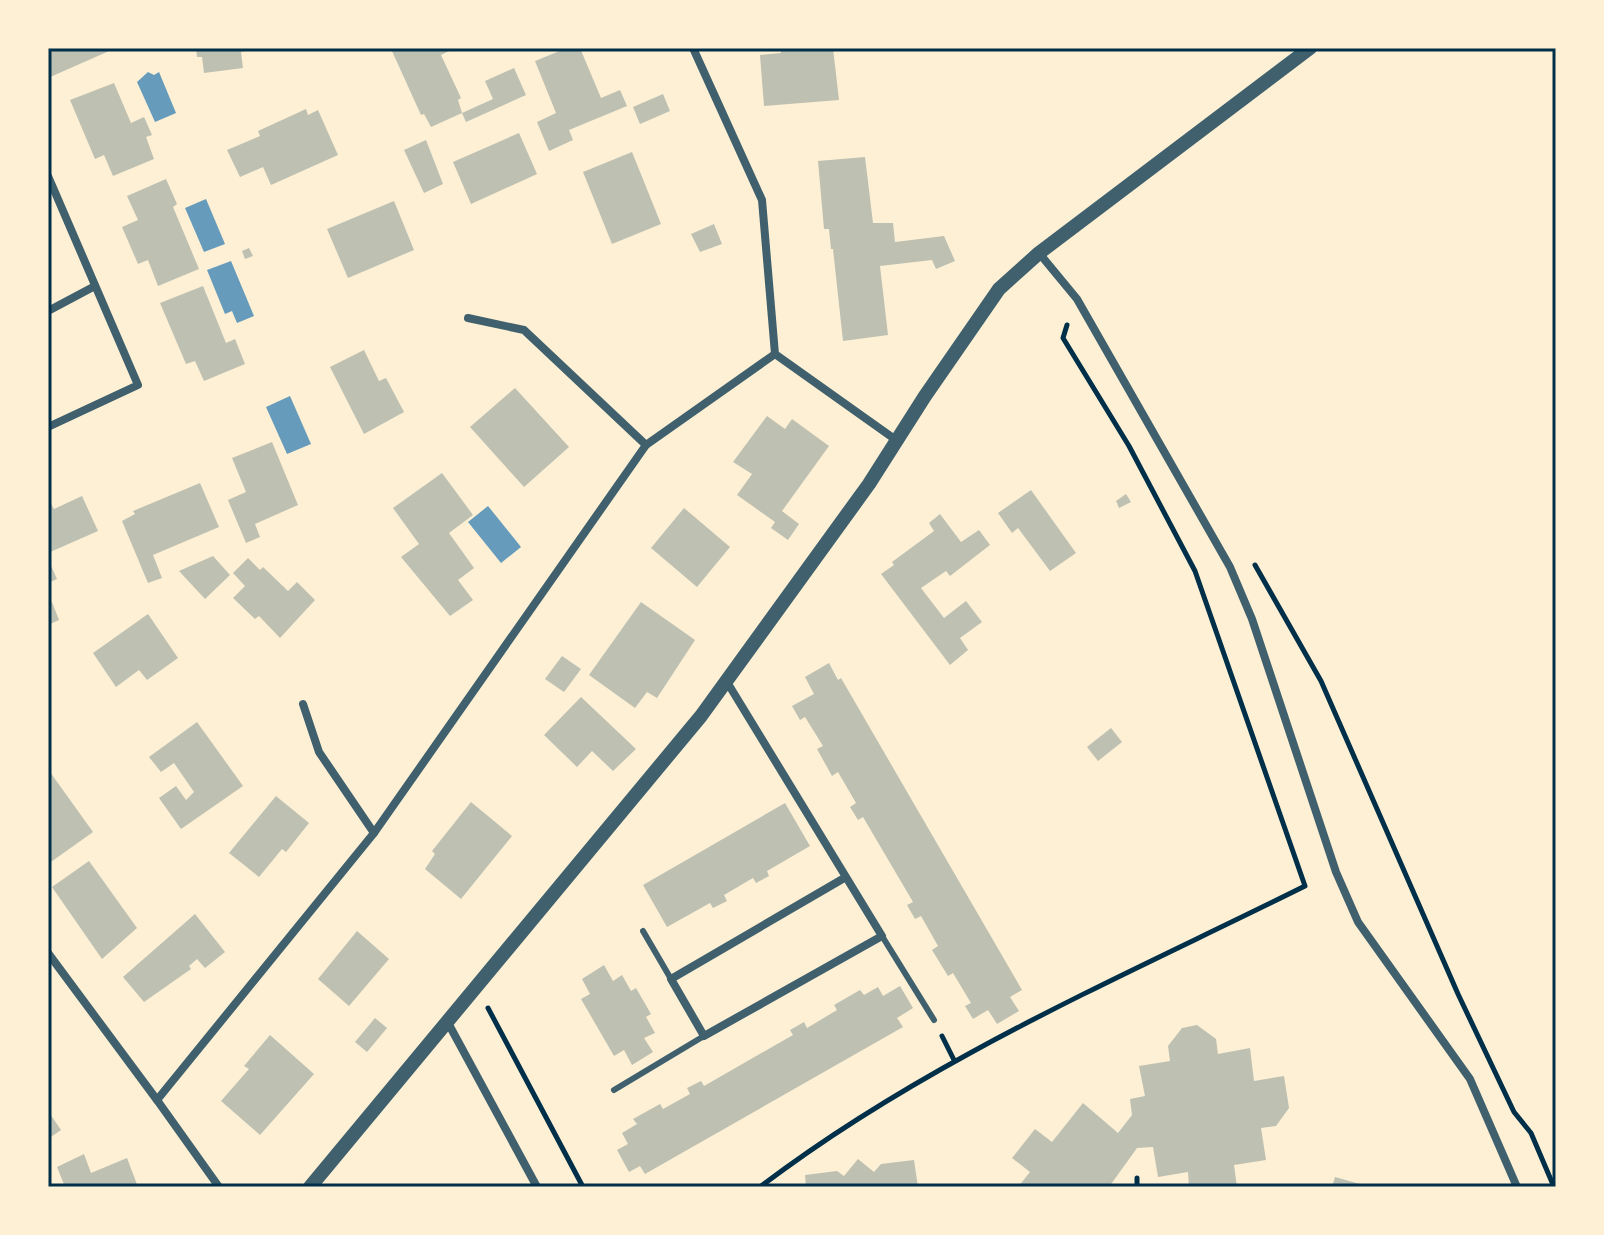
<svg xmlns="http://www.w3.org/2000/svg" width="1604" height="1235" font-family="Karla,sans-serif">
<rect width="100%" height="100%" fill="#fdf0d5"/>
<g fill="#669bbc">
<path d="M148,72L154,75L159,72L176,113L155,122L137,82Z"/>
<path d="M206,199L225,244L204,252L185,208Z"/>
<path d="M231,261L254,316L237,323L232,311L225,314L207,270Z"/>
<path d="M290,396L311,444L287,454L266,407Z"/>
<path d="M488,506L521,547L501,563L468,522Z"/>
</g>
<g fill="#bec0b2">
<path d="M48,48H116L48,78Z"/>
<path d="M196,48H245V51L241,52L243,68L204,73L202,57H197Z"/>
<path d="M400,48H455L441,55L461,98L458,100L462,113L431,127L424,114L421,115L392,51Z"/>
<path d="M567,48H580L601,98L620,90L627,106L569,130L573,140L549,151L537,122L556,113L535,61Z"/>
<path d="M780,48H833L839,100L764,106L760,55L781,53Z"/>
<path d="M514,68L526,95L466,122L462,113L493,99L485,81Z"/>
<path d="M114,83L131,123L144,117L152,135L146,137L154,159L113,176L104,155L95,159L70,100Z"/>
<path d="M663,94L670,111L640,124L633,107Z"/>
<path d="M306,109L308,115L318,110L338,155L271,185L263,167L240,177L227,150L260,136L258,131Z"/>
<path d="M519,133L537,174L471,204L453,162Z"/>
<path d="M426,140L443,184L424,193L404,150Z"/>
<path d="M632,152L661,224L612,244L583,172Z"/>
<path d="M865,157L873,223H893L895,242L944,236L955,261L936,269L932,260L880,266L888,335L843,341L833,249H831L829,229H824L818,161Z"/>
<path d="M166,179L177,204L173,207L199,269L158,286L148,260L138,264L122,227L138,220L127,196Z"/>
<path d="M394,201L414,250L348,278L327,229Z"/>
<path d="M714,224L722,244L700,252L691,234Z"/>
<path d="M249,248L253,256L245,259L242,251Z"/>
<path d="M203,286L226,343L235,339L245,364L204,381L195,361L186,364L160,303Z"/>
<path d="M364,350L379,381L386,378L404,412L364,434L330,367Z"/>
<path d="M515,388L569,447L524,487L470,427Z"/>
<path d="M767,416L785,429L792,419L829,446L782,511L799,524L788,540L771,528L775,522L737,495L752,474L733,462Z"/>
<path d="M272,442L298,505L255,524L260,537L246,543L228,500L246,492L232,458Z"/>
<path d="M442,473L473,515L449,533L474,568L458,580L473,600L450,616L401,557L419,544L393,508Z"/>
<path d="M200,483L219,527L153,555L162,578L148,583L122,521L135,514L133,511Z"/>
<path d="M1031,490L1076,553L1050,571L1018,528L1012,533L998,513Z"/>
<path d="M1126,494L1131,502L1119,508L1116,501Z"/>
<path d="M82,496L98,531L48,553V503L50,502L54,509Z"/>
<path d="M684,508L730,547L697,587L651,548Z"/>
<path d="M940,514L961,542L979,530L990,545L950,576L946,571L921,588L944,618L966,601L982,622L960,638L968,650L950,665L881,574L894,565L892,562L934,531L929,523Z"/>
<path d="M213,556L230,575L205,599L179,571Z"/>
<path d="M248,558L260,570L263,567L288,591L297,582L315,600L280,638L259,616L255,619L233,598L245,586L233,573Z"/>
<path d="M48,559L57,579L48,583Z"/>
<path d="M52,602L59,620L48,625V604Z"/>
<path d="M641,602L695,640L657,698L647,692L635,708L589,675Z"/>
<path d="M148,614L178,658L147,680L139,670L116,687L93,653Z"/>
<path d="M562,656L581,669L564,692L545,679Z"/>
<path d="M829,663L838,680L841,678L1022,990L1010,997L1019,1011L997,1024L988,1010L973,1019L965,1006L971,1003L953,973L948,976L932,950L938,946L921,916L915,919L907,905L913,902L863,817L858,820L850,807L856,803L838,772L832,776L817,749L823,746L805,717L800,720L792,706L814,694L805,677Z"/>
<path d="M581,697L636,749L613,771L592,751L577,767L544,735Z"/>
<path d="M197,722L243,786L181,829L159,798L176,786L186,800L194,792L174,763L161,772L149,757Z"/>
<path d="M1111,728L1122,742L1098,761L1087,747Z"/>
<path d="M50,772L93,832L48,864V773Z"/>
<path d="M276,796L309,823L286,852L282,849L259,877L229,853Z"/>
<path d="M471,802L512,836L461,899L425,869L435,854L432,851Z"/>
<path d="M785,803L810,846L767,871L769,876L756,883L753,878L724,895L727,901L713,908L710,903L667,927L643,885Z"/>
<path d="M89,861L137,928L102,959L52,887Z"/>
<path d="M195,914L225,952L205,968L197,959L189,966L191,969L144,1002L123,977Z"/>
<path d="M357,931L389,959L349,1006L318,979Z"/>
<path d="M604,965L613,981L622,975L631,991L636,988L651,1014L646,1017L655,1033L644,1038L653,1052L632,1065L624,1050L614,1056L581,999L590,994L582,979Z"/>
<path d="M900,986L913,1008L897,1018L903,1027L645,1174L640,1166L629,1172L617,1150L628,1144L622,1133L637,1124L633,1119L660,1104L663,1109L690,1094L687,1088L701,1081L704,1086L793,1035L790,1030L804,1022L807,1028L837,1010L834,1005L860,990L864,995L878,987L883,996Z"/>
<path d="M375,1018L387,1028L367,1052L355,1042Z"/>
<path d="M1197,1025L1216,1039L1218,1054L1250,1048L1254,1081L1284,1076L1289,1108L1276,1126L1261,1128L1266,1160L1234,1165L1237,1187H1189L1188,1172L1158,1177L1153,1147L1137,1148L1109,1187H1018L1030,1172L1012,1158L1035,1129L1052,1142L1083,1103L1118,1133L1132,1115L1130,1099L1145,1096L1139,1066L1170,1061L1168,1046L1182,1028Z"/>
<path d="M270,1035L314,1074L260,1135L221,1101L249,1069L244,1066Z"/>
<path d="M48,1111L61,1130L48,1139Z"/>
<path d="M84,1154L91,1173L127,1158L138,1187H65L57,1167Z"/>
<path d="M858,1159L874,1172L881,1164L914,1160L918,1187H806L805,1175L837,1171L844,1176Z"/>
<path d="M1335,1177L1367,1186V1187H1332Z"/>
</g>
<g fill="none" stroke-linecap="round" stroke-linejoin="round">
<g stroke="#003049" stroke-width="5">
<path d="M1255,565L1321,681L1458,994L1514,1112L1531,1133L1554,1187"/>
<path d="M488,1008L583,1187"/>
<path d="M942,1036L954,1060"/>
<path d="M760,1187C925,1061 1120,978 1305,886L1195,571L1129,446L1063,338L1067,325"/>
<path d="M1137,1187V1178"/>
</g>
<g stroke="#3f606c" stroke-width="6">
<path d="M643,931L671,979"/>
<path d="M882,936L934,1020"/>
<path d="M614,1090L704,1036"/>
</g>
<g stroke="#3f606c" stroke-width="8">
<path d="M693,48L762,200L775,354L896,440"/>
<path d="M48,176L138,385L48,427"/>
<path d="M1039,253L1077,299L1230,567L1252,619L1336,872L1358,922L1470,1079L1517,1187"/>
<path d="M48,311L95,286"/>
<path d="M468,318L524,330L646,445"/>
<path d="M727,682L882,936L704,1036L671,979L846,877"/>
<path d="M303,704L319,752L374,833"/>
<path d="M48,953L157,1100L374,833L646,445L775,354"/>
<path d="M447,1021L537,1187"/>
<path d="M157,1100L219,1187"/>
</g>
<path stroke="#3f606c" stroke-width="14" d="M310,1187L701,716L869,484L925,396L999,289L1039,253L1310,48"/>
</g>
<rect width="1604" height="1235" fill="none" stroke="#fdf0d5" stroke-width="100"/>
<rect x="50" y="50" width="1504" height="1135" fill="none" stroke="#003049" stroke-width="3"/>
</svg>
